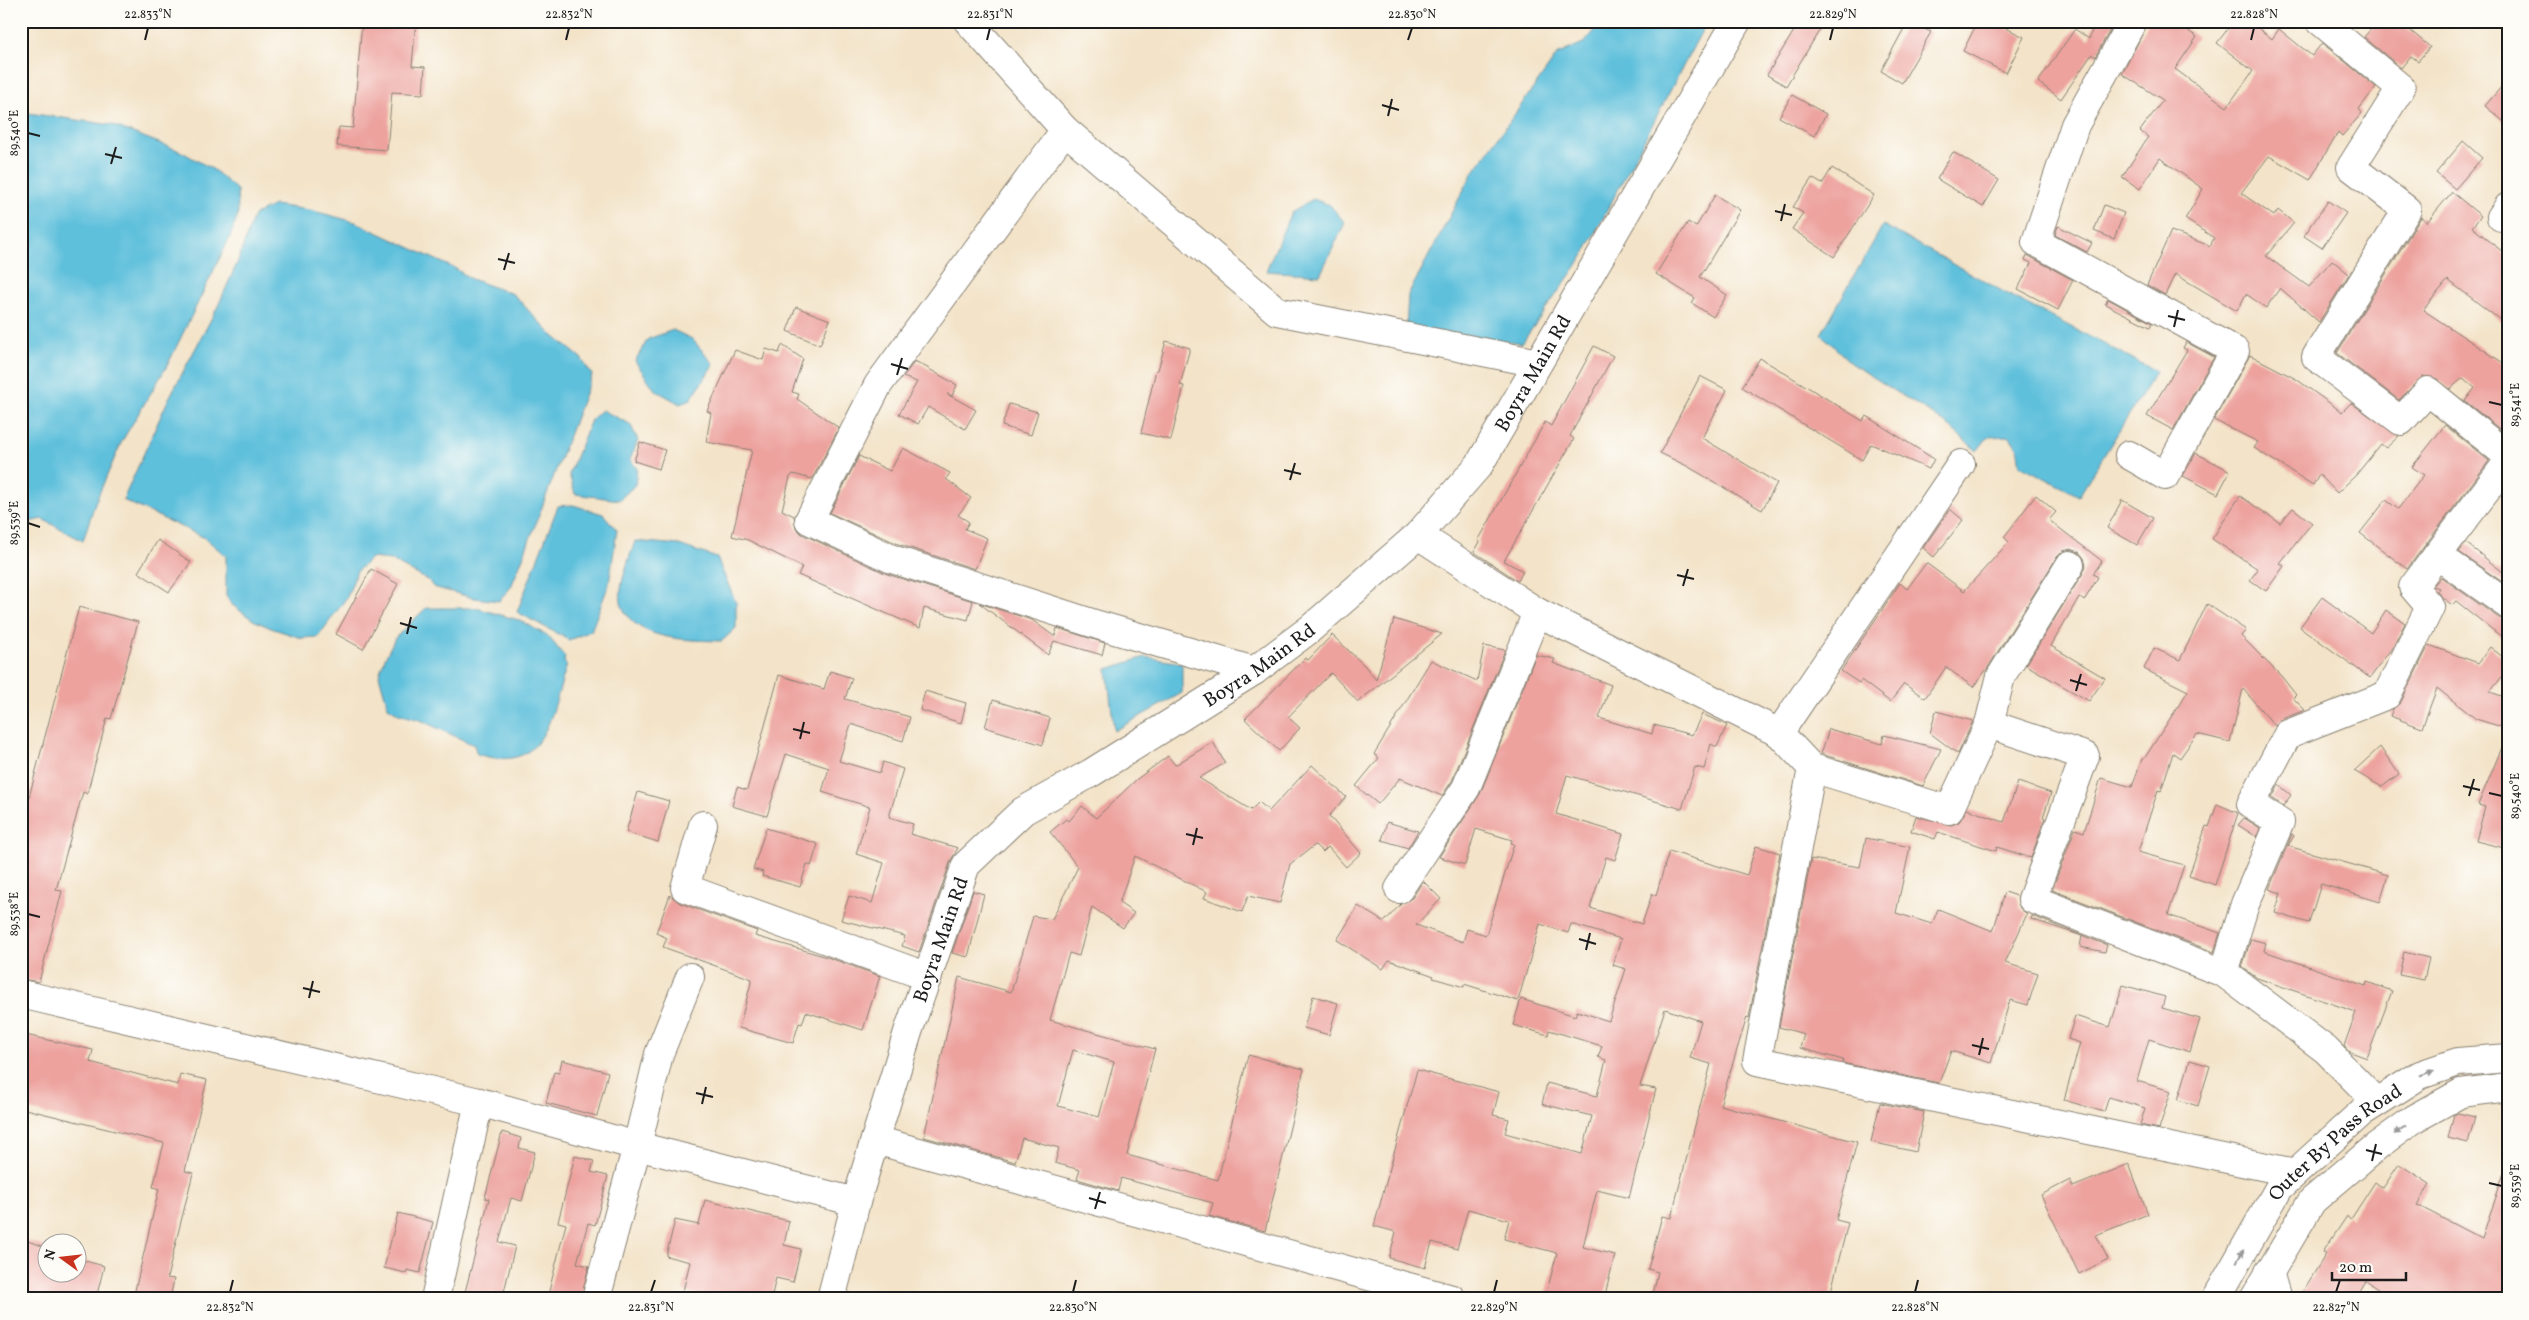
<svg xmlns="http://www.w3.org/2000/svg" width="2529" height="1320" font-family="Vollkorn,serif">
<rect width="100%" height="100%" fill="#fdfcf7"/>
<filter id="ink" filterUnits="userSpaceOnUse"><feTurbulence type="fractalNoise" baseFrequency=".02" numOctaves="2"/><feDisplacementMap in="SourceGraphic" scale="10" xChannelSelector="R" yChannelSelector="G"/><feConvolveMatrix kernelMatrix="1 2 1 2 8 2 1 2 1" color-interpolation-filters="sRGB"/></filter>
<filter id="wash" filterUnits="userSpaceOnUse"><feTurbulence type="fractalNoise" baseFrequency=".0096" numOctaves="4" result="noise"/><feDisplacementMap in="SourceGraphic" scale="20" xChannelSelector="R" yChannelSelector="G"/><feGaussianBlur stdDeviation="1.12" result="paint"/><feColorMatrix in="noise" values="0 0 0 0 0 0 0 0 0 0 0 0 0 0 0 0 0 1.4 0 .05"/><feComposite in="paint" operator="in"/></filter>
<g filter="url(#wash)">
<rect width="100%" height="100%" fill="#f3e3c8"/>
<g fill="#5ec0dc" stroke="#3d6e7c">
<path d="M1603,21H1707L1582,258L1522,343L1406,328L1408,295L1472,174L1557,55L1585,42Z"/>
<path d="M21,112L112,125L180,151L214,170L237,190L238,214L230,237L167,366L122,441L95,503L83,541L42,519L21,524Z"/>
<path d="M1313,199L1330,205L1345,223L1320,275L1266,271L1291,212Z"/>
<path d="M274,205L310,210L355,222L456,269L471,279L513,294L550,333L581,358L592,375L525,552L511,587L499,601L474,598L433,587L429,581L391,560L371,558L357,571L347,597L318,637L301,638L271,628L253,620L231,604L226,596V556L205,538L123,500L168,400L218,306L238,261L254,215Z"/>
<path d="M1883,225L2013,297L2156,371L2079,496L2020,465L2017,447L2009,436L1988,437L1977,451L1944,422L1851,363L1821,334Z"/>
<path d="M673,330L692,339L714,364L691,399L680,404L655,390L635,361L648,339Z"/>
<path d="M602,410L630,424L638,440L630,460L637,468L635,485L619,500L575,494L569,474L591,420Z"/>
<path d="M573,505L603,514L617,530L609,584L591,631L569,640L517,612L558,506Z"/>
<path d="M635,541L679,545L717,558L736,603V628L722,641C691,640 636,642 622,606C616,590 630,557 635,541Z"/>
<path d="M426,608H476L519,620L548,636L565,657L564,662L567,665C550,715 547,776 477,754L474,745L420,720L399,714L388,707L379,675L385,658L395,638Z"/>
<path d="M1145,657L1182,663V693L1114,731L1107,669Z"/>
</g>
<g id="blocks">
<g fill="#eda29e" fill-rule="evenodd">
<path d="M362,21H416L412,66L425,67L423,94L392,92L387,150L337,146L339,127L353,128Z"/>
<path d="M1800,21H1825L1786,86L1767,75Z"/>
<path d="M1908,21L1931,32L1902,83L1881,71Z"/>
<path d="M1978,21H1992L2024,37L2006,73L1963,51Z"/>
<path d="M2095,21H2115L2095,57L2092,54L2061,99L2038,82L2075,29L2089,39Z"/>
<path d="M2149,21H2174L2197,37L2175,69L2227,107L2253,71L2217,43L2234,21H2249L2272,39L2279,29L2312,56L2322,43L2376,87L2359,109L2362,113L2342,136L2338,132L2310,180L2269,156L2241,193L2274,216L2278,210L2294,223L2266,256L2309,287L2332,260L2349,274L2319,322L2280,288L2266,308L2246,294L2237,311L2175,274L2165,295L2147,285L2171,231L2210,246L2214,238L2185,219L2203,189L2160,158L2140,189L2122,177L2148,137L2140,131L2163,100L2122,74Z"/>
<path d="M2378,21H2399L2430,47L2418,61L2411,56L2401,68L2364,37Z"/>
<path d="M2508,79V125L2485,106Z"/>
<path d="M1792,95L1826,114L1814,136L1779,117Z"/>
<path d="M2463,141L2482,158L2455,189L2436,173Z"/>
<path d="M1953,152L1999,180L1983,207L1937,179Z"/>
<path d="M1832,168L1874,195L1834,257L1792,229L1803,213L1793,207L1812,178L1822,184Z"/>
<path d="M2452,192L2481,216L2472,227L2508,256V326L2448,280L2423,310L2508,366V436L2465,401L2475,388L2463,378L2450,389L2437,379L2423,376L2399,400L2337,353L2420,219L2421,217L2427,222Z"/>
<path d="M1715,195L1740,210L1700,277L1727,295L1713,317L1692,303L1695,298L1656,274L1688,222L1696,227Z"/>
<path d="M2328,201L2346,213L2322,248L2304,236Z"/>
<path d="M2104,205L2124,213L2114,239L2094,231Z"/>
<path d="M2058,226L2092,243L2087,252L2055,235Z"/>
<path d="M2027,255L2073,280L2058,310L2018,289L2031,263L2025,260Z"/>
<path d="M2108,299L2152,323L2150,327L2105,304Z"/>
<path d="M796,307L830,320L820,345L787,331Z"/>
<path d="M1166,341L1190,348L1180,385L1184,386L1171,440L1141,433L1156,370H1158Z"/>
<path d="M2186,342L2214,357L2173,430L2147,416L2187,350L2183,348Z"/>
<path d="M782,345L803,359L792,392L799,394L797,399L839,428L812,479L793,474L790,477L782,510L794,516L796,528L802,534L887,574L973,601L968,620L924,608L920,628L798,575L802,567L748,540L732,536L752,450L706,442L711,413L707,411L735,350L763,360L766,349L779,353Z"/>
<path d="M1594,346L1613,356L1570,436L1574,439L1504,561L1523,571L1518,581L1474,552L1480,542L1478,541L1545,422L1551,426Z"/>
<path d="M2250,355L2296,379L2342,412L2351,403L2399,436L2386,448L2381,444L2356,475L2337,493L2319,474L2313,485L2254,448L2258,442L2214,420Z"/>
<path d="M1760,358L1863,421L1866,416L1934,459L1929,469L1871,444L1862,460L1742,387Z"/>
<path d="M915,361L957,385L952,396L947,394L976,410L965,429L928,407L918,424L899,414L917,382L903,377Z"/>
<path d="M1700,376L1727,390L1702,438L1777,483L1762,510L1687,466L1660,453Z"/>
<path d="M1009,404L1038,412L1031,435L1002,426Z"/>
<path d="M2445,425L2489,461L2407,569L2360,533L2386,500L2398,509L2424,475L2412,467Z"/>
<path d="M640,442L665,450L659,469L634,461Z"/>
<path d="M903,448L950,473L946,479L971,498L958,515L969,522L965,529L987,538L975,569L898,544L830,513L859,456L890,471Z"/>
<path d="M2196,453L2230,471L2218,494L2183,476Z"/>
<path d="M2036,495L2056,512L2049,520L2102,561L2093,574L2098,577L2084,601L2079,597L2051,646L2105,678L2089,701L2026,665L2083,573L2086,566L2084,558L2079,552L2071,549L2063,551L2057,557L1987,669L1973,687L1946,667L1925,698L1904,684L1890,702L1861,680L1859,683L1841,671L1900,583L1907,589L1926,563L1964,591L2009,542L2004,537Z"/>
<path d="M2240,496L2280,523L2293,508L2312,523L2280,563L2284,566L2266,591L2250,580L2258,569L2212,539Z"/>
<path d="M2122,500L2153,518L2137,545L2107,528Z"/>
<path d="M1950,509L1963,520L1934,557L1923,548Z"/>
<path d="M158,540L191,562L169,592L138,572Z"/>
<path d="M2466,543L2508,576V586L2459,552Z"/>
<path d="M371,569L398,584L363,649L336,634Z"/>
<path d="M2441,577L2499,618L2508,620V642L2456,601L2452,605L2442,597L2437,591L2439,588L2433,586Z"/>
<path d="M2322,597L2371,633L2386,610L2405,623L2394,645L2370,678L2300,627Z"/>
<path d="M979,603L1032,620L1055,637L1057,628L1105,643L1102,655L1054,641L1048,655Z"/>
<path d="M2207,604L2246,630L2241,636L2282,677L2296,695L2293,698L2305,710L2282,719L2275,726L2243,689L2230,742L2197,734L2180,758L2173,753L2161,791L2158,790L2138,852L2184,865L2168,915L2220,933L2214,952L2052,890L2075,829L2084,832L2101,778L2132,787L2142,759H2144L2188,691L2144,669L2154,648L2180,660Z"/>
<path d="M79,607L138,622L111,719L107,718L87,794L83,792L56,890L62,891L39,982L21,979V799L28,801Z"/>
<path d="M1394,619L1442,634L1358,702L1331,673L1288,717L1300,728L1279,751L1245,719L1305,658L1308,660L1332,635L1365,666L1376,680Z"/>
<path d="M2429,645L2478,663L2490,647L2508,661V669L2490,692L2508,698V729L2476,719L2437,688L2422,728L2390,716L2393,709L2401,702Z"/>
<path d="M1484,646L1505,650L1452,781L1442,796L1400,778L1378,804L1356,786L1379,758L1374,754L1431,660L1477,681Z"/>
<path d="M1536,655L1555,659L1553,663L1611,685L1599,718L1652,734L1654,725L1692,735L1702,714L1727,725L1717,747L1711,744L1704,769L1695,767L1682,809L1567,775L1556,814L1623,834L1615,860L1606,857L1590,908L1642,924L1652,894L1656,895L1669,851L1747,875L1756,846L1780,853L1749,1018L1747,1017L1720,1105L1857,1142L1836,1220L1848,1223L1829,1299H1652L1658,1272L1648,1269L1662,1216L1671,1218L1711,1064L1690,1058L1701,1021L1665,1009L1640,1086L1656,1089L1629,1198L1597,1190L1583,1247L1615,1255L1604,1299H1545L1557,1253L1504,1239L1509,1220L1468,1209L1457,1249L1432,1242L1425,1268L1389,1258L1396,1232L1374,1226L1417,1070L1499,1092L1493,1115L1509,1119L1505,1133L1582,1154L1592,1116L1542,1104L1547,1083L1597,1096L1606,1060L1598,1057L1602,1046L1549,1030L1548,1035L1513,1025L1521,999L1575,1016L1577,1011L1609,1021L1626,969L1613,965L1621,939L1571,924L1568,933L1540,924L1518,1001L1464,984V987L1433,978L1434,976L1389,960L1383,969L1337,940L1358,906L1384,922L1401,904L1412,898L1423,881L1441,899L1416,925L1463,942L1467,929L1486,935L1514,844L1511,843L1512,840L1476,829L1465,865L1439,857L1480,794Z"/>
<path d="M830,671L852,678L845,699L910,717L903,741L851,724L839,761L880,773L883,762L903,769L889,817L913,824L910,834L958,848L951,860L919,952L902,946L905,936L841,920L849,896L872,903L884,863L856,854L870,807L822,792L829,768L786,754L767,816L732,806L737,787L747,790L779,675L824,689Z"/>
<path d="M925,691L966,703L961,723L920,710Z"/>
<path d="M993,700L1050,718L1043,745L985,727Z"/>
<path d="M1936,711L1973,721L1958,754L1930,733Z"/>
<path d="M1829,729L1882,744L1884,735L1941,749L1923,786L1821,754Z"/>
<path d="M2508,733V849L2476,841L2485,807L2478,805Z"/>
<path d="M1213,742L1225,763L1199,778L1251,810L1259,802L1269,811L1312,765L1346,797L1329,816L1361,853L1346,867L1328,847L1323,852L1315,845L1290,864L1280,903L1248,896L1242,912L1204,898L1207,892L1135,856L1119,903L1134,913L1123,928L1092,907L1079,956L1069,953L1050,1020L1155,1049L1127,1155L1218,1180L1248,1055L1304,1069L1265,1231L1209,1216L1213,1203L1121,1178L1118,1191L1077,1179L1080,1170L1055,1163L1059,1148L1022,1138L1015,1162L924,1137L959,977L1011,992L1033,916L1052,919L1078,867L1050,832L1066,819L1069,821L1082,806L1096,818L1137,779L1168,756L1175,765ZM1073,1050L1114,1062L1099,1117L1058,1106Z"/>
<path d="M2380,747L2399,774L2382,787L2354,771Z"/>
<path d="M2018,782L2051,793L2043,817L2045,818L2031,858L1997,847L1996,851L1938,832L1935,839L1911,831L1916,816L1951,825L1959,822L1967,809L2004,822Z"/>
<path d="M2279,785L2291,795L2283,806L2272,798Z"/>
<path d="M638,792L669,801L658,842L626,832Z"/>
<path d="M2217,804L2238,813L2215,885L2189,876L2206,826L2209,827Z"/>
<path d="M2244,818L2260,828L2257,837L2238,825Z"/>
<path d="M1387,822L1418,831L1408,848L1382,840Z"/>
<path d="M766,828L818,844L811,866L807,864L800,887L762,876L763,872L753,869Z"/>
<path d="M2292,834L2294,836L2288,846L2388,875L2380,902L2321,884L2309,923L2275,913L2281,893L2269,889Z"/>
<path d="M1866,838L1910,847L1896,913L1932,924L1938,909L1993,931L2005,892L2017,896L2020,908L2027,914L2005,963L2038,973L2028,1005L2010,1000L1991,1063L1951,1051L1939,1083L1842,1063L1843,1060L1800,1048L1804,1034L1779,1027L1811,859L1860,867Z"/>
<path d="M973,891L984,894L968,957L952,953Z"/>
<path d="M670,895L680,903L757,931L755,936L827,957L880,976L863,1030L806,1012L802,1024L799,1023L793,1043L739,1028L752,979L663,947L667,938L656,933Z"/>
<path d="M2032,916L2107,945L2105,952L2080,947L2082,936L2031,919Z"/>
<path d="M2251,939L2266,943L2264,951L2366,986L2367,982L2392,991L2367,1058L2348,1051L2344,1046L2356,1012L2257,978L2242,967Z"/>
<path d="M2404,952L2429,958L2424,980L2399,975Z"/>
<path d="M2123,985L2165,997L2162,1008L2200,1019L2190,1052L2149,1039L2137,1081L2171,1091L2159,1129L2140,1125L2145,1108L2109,1097L2104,1112L2064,1100L2080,1043L2068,1039L2075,1016L2110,1027Z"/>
<path d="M1313,996L1338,1003L1329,1035L1304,1028Z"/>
<path d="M21,1034L93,1050L90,1062L178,1085L180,1074L207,1080L185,1171L193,1173L167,1278L174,1279L170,1299H133L159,1189L153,1187L164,1143L21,1108Z"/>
<path d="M562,1060L608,1072L597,1116L546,1103L554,1072L559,1073Z"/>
<path d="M2190,1060L2210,1066L2198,1106L2178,1100Z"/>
<path d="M1880,1103L1924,1112L1916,1152L1871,1142Z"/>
<path d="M2458,1113L2475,1117L2468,1143L2448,1138L2454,1114Z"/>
<path d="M502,1132L521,1138L519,1148L535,1152L522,1201L511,1198L499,1242L515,1246L503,1296L489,1292L488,1298L465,1292L489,1199L485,1198Z"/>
<path d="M575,1156L594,1161L591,1172L608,1176L595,1225L588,1223L577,1263L589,1266L581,1299H547L566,1224L558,1222Z"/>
<path d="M2129,1164L2148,1214L2096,1235L2108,1259L2079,1274L2041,1195L2070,1180L2073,1187Z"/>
<path d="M2399,1164L2430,1184L2417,1205L2482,1239L2504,1173L2508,1174V1299H2392L2366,1281L2355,1299H2298L2326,1254L2323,1252L2347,1216L2351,1219L2375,1182L2383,1188Z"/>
<path d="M705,1200L789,1221L784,1245L801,1249L793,1282L776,1278L771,1299H715L683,1291L690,1262L666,1256L675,1220L699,1225Z"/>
<path d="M398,1213L433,1222L420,1273L407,1270L406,1273L384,1268Z"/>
<path d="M21,1239L46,1247L48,1272H78V1259L104,1266L96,1299H21Z"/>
</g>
</g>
</g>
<g filter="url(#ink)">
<use href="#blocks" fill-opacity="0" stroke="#888072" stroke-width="1"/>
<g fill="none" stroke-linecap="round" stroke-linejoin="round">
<g stroke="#888072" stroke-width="30">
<g id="minor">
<path d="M968,21L1065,130L878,385L809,520L892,559L1098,625L1254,671"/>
<path d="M2320,21L2401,88L2351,167L2407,210L2316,357L2401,421L2428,391L2508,456"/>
<path d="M1065,130L1277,311L1538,363"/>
<path d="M2501,217L2508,207"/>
<path d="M2129,455L2165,476L2235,351L2036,242L2075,125L2133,21"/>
<path d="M1418,535L1537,612L1779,733L1812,768L1949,810L1989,724L2085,756L2032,899L2224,973L2326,1050L2377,1102"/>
<path d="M2437,555L2508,605"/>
<path d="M1989,724L2001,676L2070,565"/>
<path d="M1779,733L1961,464"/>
<path d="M1812,768L1757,1061L2295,1173"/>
<path d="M703,825L685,888L928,977"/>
<path d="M1399,889L1466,788L1537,612"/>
<path d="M2224,973L2245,904L2280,822L2251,804L2288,734L2387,695L2430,607L2413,587L2508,462"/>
<path d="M21,994L479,1102L637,1146L856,1202"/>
<path d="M875,1140L1452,1299"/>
<path d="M2269,1272L2277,1299"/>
<path d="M435,1299L479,1102"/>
<path d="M596,1299L637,1146L659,1054L690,977"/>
<path id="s1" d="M831,1299L856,1202L908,1032L966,865L1023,811L1091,773L1254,671L1310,629L1418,535L1479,465L1737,21"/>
</g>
</g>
<g stroke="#888072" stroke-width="30">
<g id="major">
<path id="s2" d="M2216,1299L2279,1188L2362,1112L2420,1075L2458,1062L2508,1058"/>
<path d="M2254,1299L2312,1201L2377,1146L2414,1119L2461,1093L2508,1087"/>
</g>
</g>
<use href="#minor" stroke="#fff" stroke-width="28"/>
<use href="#major" stroke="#fff" stroke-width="28"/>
</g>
<defs><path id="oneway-solid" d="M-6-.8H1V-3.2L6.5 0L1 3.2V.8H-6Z" transform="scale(1.25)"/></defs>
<g fill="#999">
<use href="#oneway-solid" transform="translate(2427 1073) rotate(-19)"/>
<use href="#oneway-solid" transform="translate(2400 1130) rotate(144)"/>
<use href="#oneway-solid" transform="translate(2240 1256) rotate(-60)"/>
</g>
</g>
<path fill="none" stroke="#1c1c1c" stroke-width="2" d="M145,40L148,28M566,40L569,28M987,40L990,28M1408,40L1412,28M1830,40L1833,28M2251,40L2254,28M1382,105L1399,110M1388,116L1392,99M28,133L40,136M105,154L122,158M111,164L116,147M1775,211L1792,215M1781,221L1785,204M498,259L515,263M504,270L509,253M2168,316L2185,320M2174,327L2178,310M891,364L908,369M897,375L902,358M2489,402L2502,405M1284,470L1301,474M1290,480L1295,463M28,523L40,527M1677,575L1694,579M1683,586L1688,569M400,623L417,628M407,634L411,617M2070,680L2087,685M2076,691L2081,674M793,729L810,733M800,739L804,722M2463,786L2480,790M2489,793L2502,796M2469,796L2474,779M1186,834L1203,838M1193,845L1197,828M28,914L40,917M1579,939L1596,944M1586,950L1590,933M303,988L320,992M309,998L313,981M1972,1045L1989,1049M1979,1055L1983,1038M696,1093L713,1097M702,1104L706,1087M2366,1150L2382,1154M2372,1161L2376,1144M2489,1183L2502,1186M1089,1198L1106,1203M1095,1209L1100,1192M230,1292L233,1280M651,1292L655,1280M1073,1292L1076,1280M1494,1292L1497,1280M1915,1292L1918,1280M2336,1292L2340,1280"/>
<g text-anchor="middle" stroke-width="4" stroke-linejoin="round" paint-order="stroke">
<g font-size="20" fill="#1c1c1c" stroke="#fdfcf7">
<text dy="7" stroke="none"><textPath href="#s1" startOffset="1216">Boyra Main Rd</textPath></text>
<text dy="7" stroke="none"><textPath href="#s1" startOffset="811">Boyra Main Rd</textPath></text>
<text dy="7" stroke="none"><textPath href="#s1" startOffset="376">Boyra Main Rd</textPath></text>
<text dy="7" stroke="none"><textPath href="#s2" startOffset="200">Outer By Pass Road</textPath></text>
</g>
</g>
<rect width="2529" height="1320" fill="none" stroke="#fdfcf7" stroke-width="55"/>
<g transform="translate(62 1258) rotate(285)"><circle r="24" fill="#fdfcf7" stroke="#a3a29f"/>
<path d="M0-4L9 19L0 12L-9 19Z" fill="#c8321e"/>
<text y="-8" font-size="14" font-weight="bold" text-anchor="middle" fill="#1c1c1c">N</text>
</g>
<path d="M2332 1272v8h74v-8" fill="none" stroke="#1c1c1c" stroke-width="2.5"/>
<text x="2339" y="1272" font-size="15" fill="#1c1c1c" stroke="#fdfcf7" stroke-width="4" paint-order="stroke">20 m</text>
<rect x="28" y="28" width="2474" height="1264" fill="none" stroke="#1c1c1c" stroke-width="2"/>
<g font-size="12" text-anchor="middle" fill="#1c1c1c">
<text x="148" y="18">22.833°N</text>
<text x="569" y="18">22.832°N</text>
<text x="990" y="18">22.831°N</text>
<text x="1412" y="18">22.830°N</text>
<text x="1833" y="18">22.829°N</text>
<text x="2254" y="18">22.828°N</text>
<text transform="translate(14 133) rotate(-90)" y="4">89.540°E</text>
<text transform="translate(2515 405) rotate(-90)" y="4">89.541°E</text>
<text transform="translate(14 523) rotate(-90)" y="4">89.539°E</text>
<text transform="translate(2515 796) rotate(-90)" y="4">89.540°E</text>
<text transform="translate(14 914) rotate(-90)" y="4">89.538°E</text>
<text transform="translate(2515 1186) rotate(-90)" y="4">89.539°E</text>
<text x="230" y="1311">22.832°N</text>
<text x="651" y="1311">22.831°N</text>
<text x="1073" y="1311">22.830°N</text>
<text x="1494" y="1311">22.829°N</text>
<text x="1915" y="1311">22.828°N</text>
<text x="2336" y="1311">22.827°N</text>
</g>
</svg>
